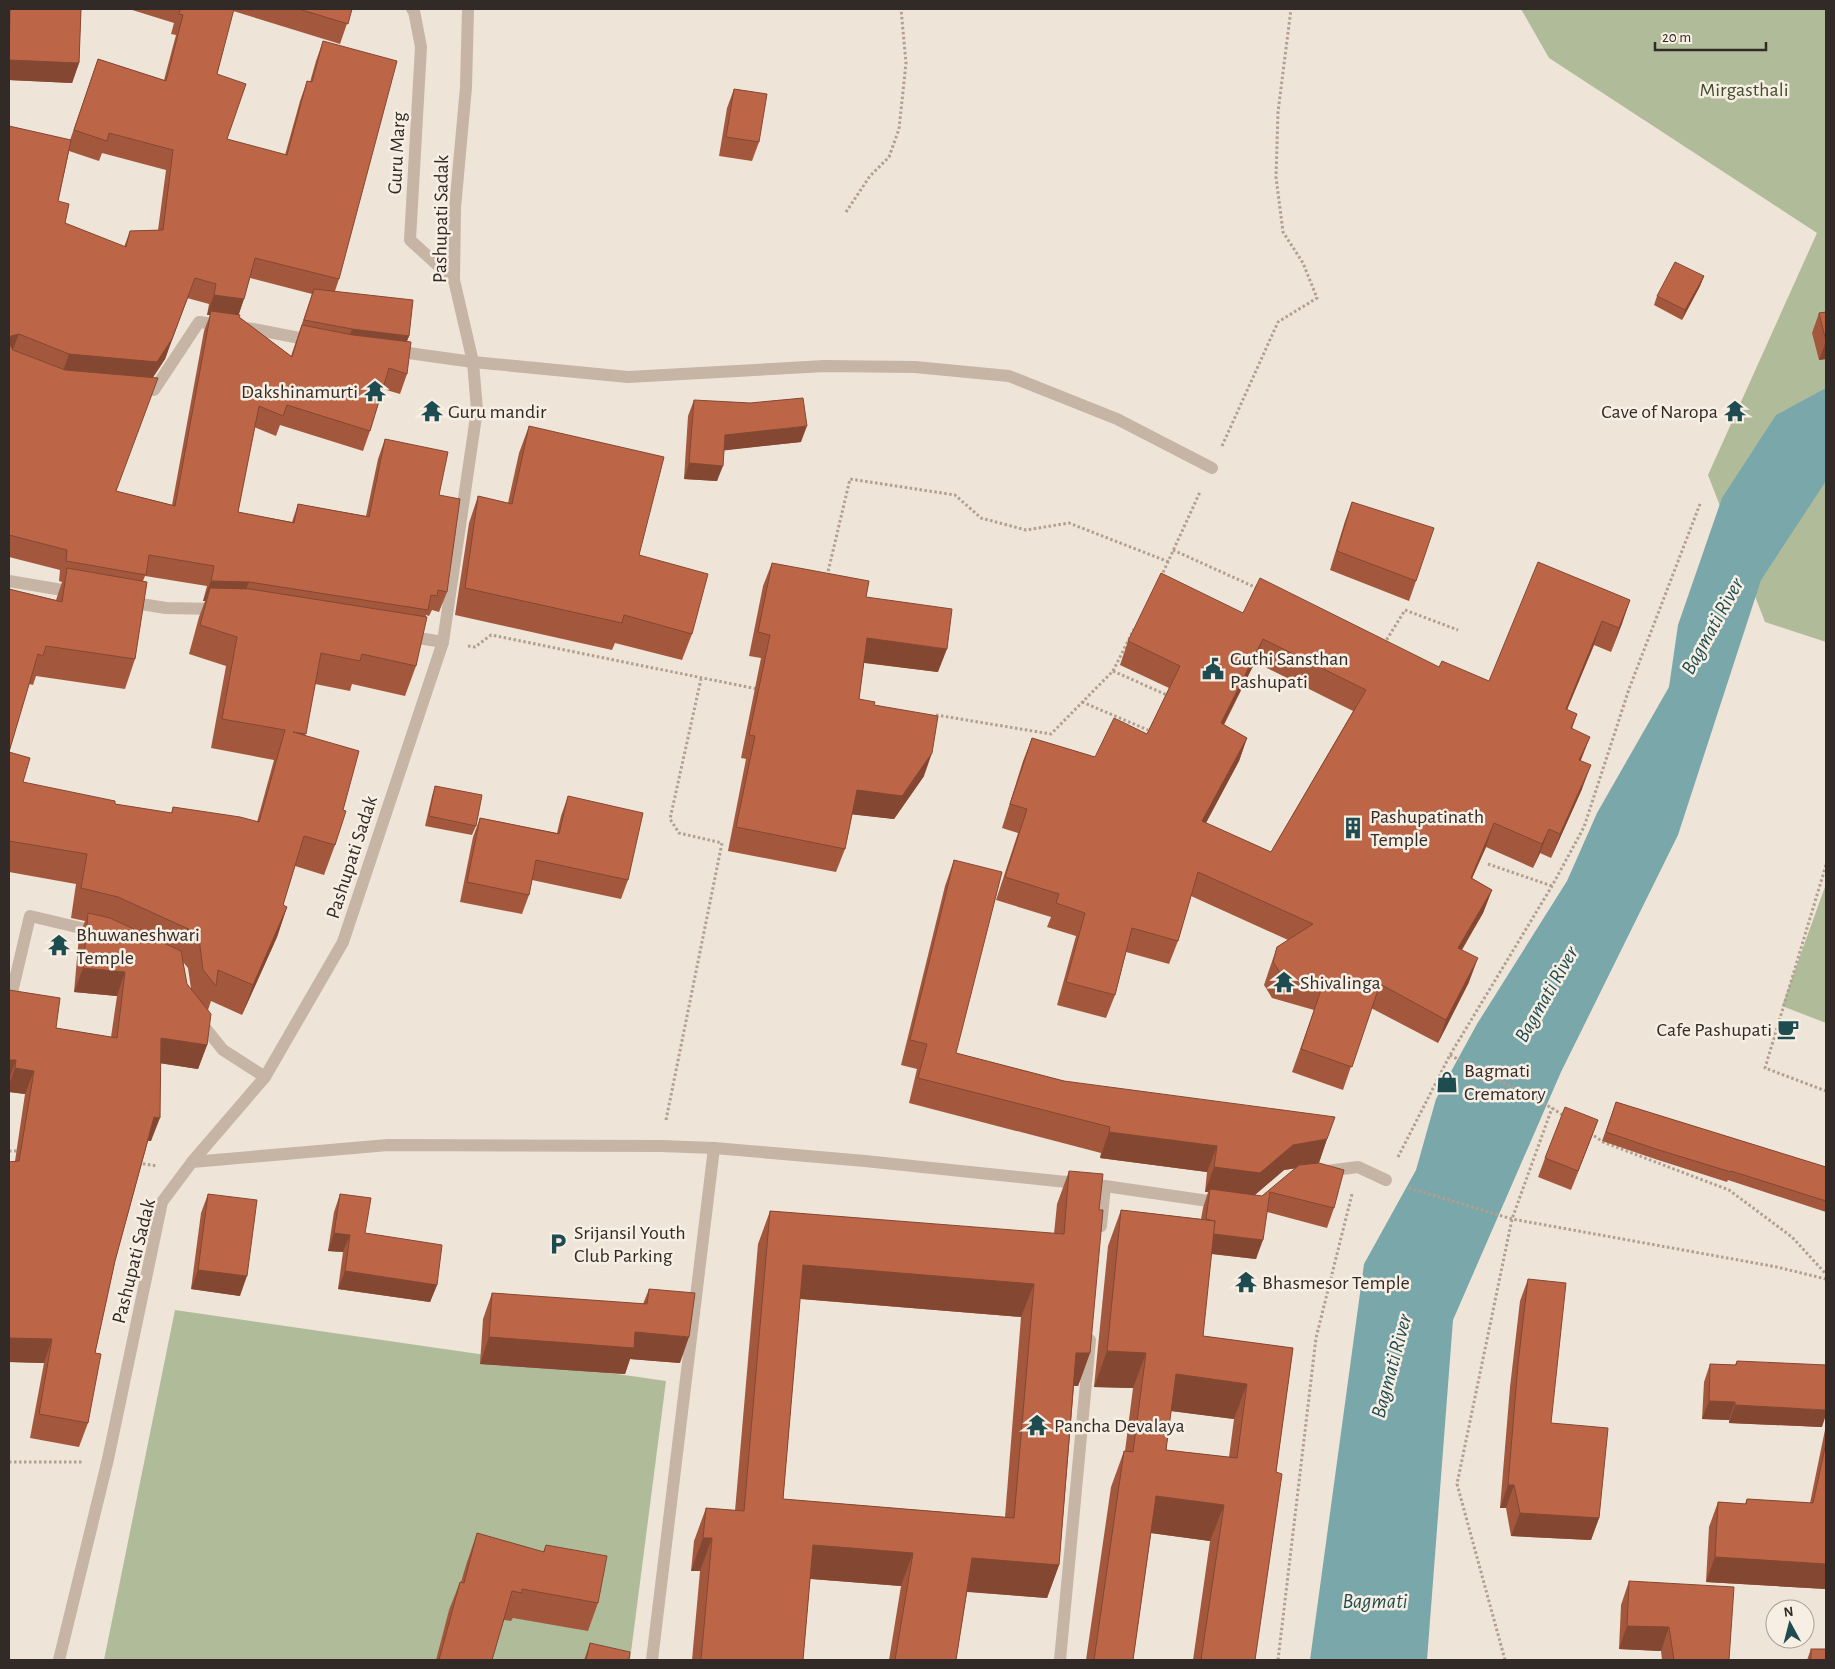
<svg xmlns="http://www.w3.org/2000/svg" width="1835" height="1669" font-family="'Alegreya Sans',sans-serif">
<rect width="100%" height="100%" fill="#efe4d8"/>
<g fill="#b0bc99">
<path d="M1521,9H1826V642L1765,622L1708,475L1817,233L1549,58Z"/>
<path d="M1826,884V1023L1782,1006Z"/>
<path d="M175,1310L666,1381L630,1660H104Z"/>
</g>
<path fill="#79a7aa" d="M1826,388V481L1761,580L1678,835L1561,1072L1453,1320L1427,1660H1310L1364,1264L1416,1170L1436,1099L1477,1024L1567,881L1597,813L1669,687L1678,625L1722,498L1776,415Z"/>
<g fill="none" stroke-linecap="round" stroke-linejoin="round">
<g stroke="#b19f90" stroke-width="3" stroke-dasharray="2.5 2.5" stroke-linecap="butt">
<path d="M846,212L870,176L889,157L899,129L906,63L901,9"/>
<path d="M1222,446L1278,322L1317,298L1303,263L1283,232L1276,177L1278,112L1291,9"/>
<path d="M1173,550L1259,589"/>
<path d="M827,576L850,479L955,495L981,518L1026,530L1069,523L1169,562"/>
<path d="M1161,577L1200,492"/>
<path d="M1384,644L1405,610L1458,630"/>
<path d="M468,646L475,647L491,635L757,689"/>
<path d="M1113,671L1134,629"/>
<path d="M1082,702L1148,730"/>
<path d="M936,715L1051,734L1113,671L1169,696"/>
<path d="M1488,864L1552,886"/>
<path d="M1826,865L1765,1068L1826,1091"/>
<path d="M1450,1055L1552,1108L1564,1116"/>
<path d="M666,1120L722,843L679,833L670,819L701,679"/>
<path d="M1590,1133L1603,1142L1729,1190L1792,1237L1826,1274"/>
<path d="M9,1151H20"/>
<path d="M1398,1157L1450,1055L1552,886L1584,827L1629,689L1700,504"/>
<path d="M138,1163L157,1166"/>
<path d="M1409,1188L1512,1219L1777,1267L1826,1279"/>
<path d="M9,1462H82"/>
<path d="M1278,1660L1316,1338L1352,1194"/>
<path d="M1505,1660L1457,1484L1512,1219L1552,1108"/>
</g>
<g stroke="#c6b4a5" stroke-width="12">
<path d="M412,9L414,11L421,47L410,240L454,280"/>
<path d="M394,351L473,362L628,377L825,366L915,367L1009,376L1117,419L1212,468"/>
<path d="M137,388L154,390L199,322L253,329L315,341"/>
<path d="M9,581L74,592"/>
<path d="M128,602L166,608L218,609"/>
<path d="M406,636L443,642"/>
<path d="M9,1005L30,916L98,932"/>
<path d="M198,1019L223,1050L265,1077"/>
<path d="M192,1162L388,1145L661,1146L714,1148L865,1161L1105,1186L1222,1203"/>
<path d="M1327,1171L1358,1167L1386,1180"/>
<path d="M1101,1226L1105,1186"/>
<path d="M59,1660L108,1459L162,1202L192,1162L265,1077L343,942L443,642L477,410L473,362L454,280L455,208L466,87L468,9"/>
<path d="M652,1660L714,1148"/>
<path d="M1060,1660L1090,1340"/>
</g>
</g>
<g fill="#a3583d" fill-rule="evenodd">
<path d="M9,9H81L79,63L72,83L9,80Z"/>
<path d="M129,9H352L340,44L233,11L217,74L227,139L285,155L300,101L307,81L310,82L316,61L323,41L339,279L335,291L409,336L407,341V374L400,394L383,389L370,431L363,451L280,425L276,436L254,427L238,512L292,522L298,504L366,516L378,459L385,439L439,495L447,592L439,612L432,610L429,616L426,615L416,666L405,696L352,684L350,691L315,684L305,735L343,810L335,845L324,875L295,866L283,905L287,907L277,937L242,1015L211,1001L208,1010L207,1045L198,1069L160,1063L151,1141H148L115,1261L95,1353L88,1423L79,1447L30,1438L44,1363L9,1362V1162L15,1161L25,1094L9,1092V990L56,1028L111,1037L117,996L74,992L79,936L85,921L71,918L76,884L9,872V589L56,600L62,582L59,581L60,570L9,557V126L70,140L98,59L164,80L176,35L171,34L174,23ZM69,151L99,161L102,153L166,170L158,230L130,231L124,247L65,223L58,201ZM250,278L312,294L291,356L239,317V314ZM187,298L209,304L207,315H210L204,331L172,505L116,491L153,377L165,359ZM145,576L207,586L203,601H205L199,617L189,654L226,666L211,748L274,760L257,822L173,807L171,813L115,804L23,782L9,752L29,684L33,685L36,676L125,689L135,659L143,581ZM183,962L188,968L191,989L187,984Z"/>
<path d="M734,89L759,142L752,161L719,156L727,108Z"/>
<path d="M1704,276L1700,286L1682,320L1654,305L1657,296Z"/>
<path d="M1826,312V359L1819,360L1812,333L1819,313Z"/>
<path d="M694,400L801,442L724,450L717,481L684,479L688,416Z"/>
<path d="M529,426L639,555L692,634L682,660L615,643L612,650L455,615L469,523L478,496L508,503L519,453Z"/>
<path d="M1352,502L1416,581L1409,601L1330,570L1345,521Z"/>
<path d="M772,563L866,597L938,672L864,663L859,699L874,705L924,776L894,819L852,814L845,849L836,872L728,851L746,759L741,758L761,658L749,656L763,586Z"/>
<path d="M1630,600L1611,652L1594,645L1567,710L1577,714L1572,729L1581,761L1582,789L1551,858L1540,853L1533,868L1486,847L1472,878L1492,890L1483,913L1462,950L1469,982L1438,1043L1371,1008L1343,1090L1292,1072L1314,1010L1272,998L1264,985L1269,970L1277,947L1288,940L1191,896L1178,941L1169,964L1126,952L1115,995L1106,1018L1057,1005L1076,936L1047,927L1051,917L996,900L1018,833L1002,828L1023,761L1032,738L1095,757L1147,734L1169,688L1120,665L1128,641L1243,613L1489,681ZM1255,662L1353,711L1271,852L1206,823L1239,761L1247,738L1224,725Z"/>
<path d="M435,786L476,826L472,835L425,826L432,796Z"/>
<path d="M568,796L628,880L621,899L532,880L529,895L522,914L460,902L473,837L480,818L557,833L561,816Z"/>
<path d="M954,860L956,1053L1064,1081L1327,1139L1319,1163L1334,1208L1327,1228L1267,1212L1256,1259L1211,1254L1203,1336L1293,1348L1276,1472L1255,1660H1193L1210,1541L1151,1533L1133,1660H1086L1111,1487L1124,1451H1125L1133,1388L1094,1387L1108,1246L1121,1210L1201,1219L1203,1208L1208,1192H1205L1207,1172L1100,1158L1101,1153L909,1103L917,1069L901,1065L945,886ZM1296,1168L1262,1196L1255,1195L1284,1170ZM1171,1411L1234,1419L1229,1457L1166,1450Z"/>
<path d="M1616,1102L1826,1167V1212L1728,1180L1727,1182L1655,1159L1602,1141Z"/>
<path d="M1598,1120L1571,1190L1538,1177L1545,1158Z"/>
<path d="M1069,1171L1099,1210L1090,1353L1078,1386H1074L1059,1565L1047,1598L967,1592L956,1660H889L901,1586L810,1579L803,1660H692L700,1571H691L694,1541L706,1508L735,1511L758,1244L770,1211L1054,1234L1057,1204ZM800,1299L1021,1317L1005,1517L783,1499Z"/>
<path d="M208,1194L240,1296L191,1289L201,1213Z"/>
<path d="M340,1194L365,1233L437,1285L430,1302L338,1289L343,1252L328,1251L334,1212Z"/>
<path d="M1528,1279L1551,1423L1599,1518L1591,1540L1511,1536L1506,1508H1500L1510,1387L1520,1301Z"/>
<path d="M649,1289L680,1363L630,1359L625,1374L480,1364L483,1319L492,1293L643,1304Z"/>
<path d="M1737,1361L1822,1427L1729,1423V1420L1702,1419L1704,1382L1710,1364L1735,1365Z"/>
<path d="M1826,1425V1589L1706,1582L1709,1527L1718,1502L1745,1504L1747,1499L1810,1503Z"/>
<path d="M477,1533L543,1552L546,1545L598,1603L588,1631L513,1618L511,1621L504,1620L492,1660H436L449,1610L460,1582H461L467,1562Z"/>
<path d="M1629,1581L1729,1660H1662L1661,1651L1619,1649L1621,1605Z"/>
<path d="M590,1643L629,1660H584Z"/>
<path d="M1811,1649L1826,1660H1807Z"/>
</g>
<g fill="#844732">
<path d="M9,60L79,63L72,83L9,80Z"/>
<path d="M1704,276L1700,286L1682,320L1685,310Z"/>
<path d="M195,278L165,359L150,382L62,374L69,354Z"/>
<path d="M214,295L244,299L237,319L211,311L210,315H207Z"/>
<path d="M352,329L409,336L405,346L348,339Z"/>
<path d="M19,334L11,354L9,355V341L11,336Z"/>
<path d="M1826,341V359L1819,360Z"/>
<path d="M807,426L801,442L719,451L725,435Z"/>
<path d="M689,463L723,466L717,481L684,479Z"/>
<path d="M211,581L249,582L241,602L210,588L205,601H203Z"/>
<path d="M1630,600L1622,624L1611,652L1619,628Z"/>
<path d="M1602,621L1594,645L1557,733L1566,709Z"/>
<path d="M867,638L947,649L938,672L859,662Z"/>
<path d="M1263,639L1255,662L1212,747L1221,723Z"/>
<path d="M1590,737L1581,760L1571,783L1579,760Z"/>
<path d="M1247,738L1239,761L1194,845L1202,821Z"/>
<path d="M932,753L924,776L894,819L848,814L857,790Z"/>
<path d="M1591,765L1582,789L1551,858L1560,834Z"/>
<path d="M1494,823L1486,847L1462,901L1471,878Z"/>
<path d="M1549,829L1540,853L1533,868L1542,844Z"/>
<path d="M1492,890L1483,913L1449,971L1458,948Z"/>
<path d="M287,907L277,937L242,1015L253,985Z"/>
<path d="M1478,958L1469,982L1438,1043L1446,1020Z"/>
<path d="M83,968L125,972L117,996L74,992Z"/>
<path d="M161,1038L207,1045L198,1069L152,1062Z"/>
<path d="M9,1060H16L9,1080Z"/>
<path d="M15,1068L34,1071L25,1094L9,1092V1085Z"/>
<path d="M154,1117L160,1118L151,1141H145Z"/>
<path d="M1598,1120L1591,1139L1571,1190L1578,1171Z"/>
<path d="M1109,1132L1217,1146L1207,1172L1100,1158Z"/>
<path d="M1327,1139L1318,1165L1284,1170L1251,1198L1210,1189L1208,1192H1205L1214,1167L1293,1145Z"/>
<path d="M1204,1232L1263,1240L1256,1259L1197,1252Z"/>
<path d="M334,1233L350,1235L343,1252L328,1251Z"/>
<path d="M803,1265L1034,1284L1021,1317L791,1298Z"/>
<path d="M198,1270L247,1276L240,1296L191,1289Z"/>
<path d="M345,1271L437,1285L430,1302L338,1289Z"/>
<path d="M635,1332L689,1337L680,1363L630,1359L625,1374L480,1364L489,1337Z"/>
<path d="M9,1338L52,1339L44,1363L9,1362Z"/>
<path d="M1107,1351L1146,1353L1133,1388L1094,1387Z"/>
<path d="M1076,1353H1090L1078,1386H1064Z"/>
<path d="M1176,1374L1247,1384L1234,1419L1163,1410Z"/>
<path d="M1709,1401L1735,1402L1729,1420L1702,1419Z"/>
<path d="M1735,1405L1826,1410V1415L1822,1427L1729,1423Z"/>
<path d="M1508,1485H1514L1506,1508H1500Z"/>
<path d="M1156,1496L1224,1505L1210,1541L1143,1532Z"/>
<path d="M1520,1513L1599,1518L1591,1540L1511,1536Z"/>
<path d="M703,1538H712L700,1571H691Z"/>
<path d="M813,1545L913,1553L901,1586L801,1578Z"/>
<path d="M1715,1557L1826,1564V1589L1706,1582Z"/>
<path d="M972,1558L1059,1565L1047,1598L960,1591Z"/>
<path d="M1627,1626L1669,1627L1661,1651L1619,1649Z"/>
</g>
<g fill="#bd6647" stroke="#844732" fill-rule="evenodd">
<path d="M10,9H81L79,63L9,60Z"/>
<path d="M180,9H234L217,74L246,84L227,139L287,155L307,81L312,82L323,41L397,61L339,279L255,258L244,299L214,295L216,284L195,278L172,339L157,362L69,354L19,334L11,336L9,341V126L71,140L58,201L69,204L65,223L126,247L130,231L163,230L173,150L109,133L107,141L74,130L98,59L166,81L183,15L179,14Z"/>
<path d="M299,9H352L348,24Z"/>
<path d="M734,89L767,94L759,142L726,137Z"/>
<path d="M1675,262L1704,276L1685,310L1657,296Z"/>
<path d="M314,289L413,300L409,336L352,329L304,320Z"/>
<path d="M211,311L240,315L239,317L292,357L302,325L353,335L411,342L407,374L389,368L370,431L287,405L283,416L259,406L238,512L294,523L298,504L369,517L385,439L448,452L439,495L460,499L447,592L438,590L437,596L431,595L428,610L249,582L211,581L214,566L149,555L146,575L66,561L67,550L9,535V343L13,350L65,370L158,378L116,491L175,506Z"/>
<path d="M1826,312V341L1819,313Z"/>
<path d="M803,398L807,426L725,435L723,466L689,463L694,400L750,403Z"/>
<path d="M529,426L664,457L639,555L708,574L692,634L624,615L622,623L465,588L478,496L512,504Z"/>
<path d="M1352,502L1434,528L1416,581L1337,551Z"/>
<path d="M1538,562L1630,600L1619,628L1602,621L1566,709L1577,714L1571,728L1590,737L1579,760L1591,765L1560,834L1549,829L1542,844L1494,823L1471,878L1492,890L1458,948L1478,958L1446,1020L1380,984L1352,1067L1301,1049L1322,987L1281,974L1273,962L1277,947L1313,924L1198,872L1178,941L1132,928L1115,995L1066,982L1085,913L1056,903L1059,894L1005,877L1027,809L1010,804L1032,738L1095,757L1114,718L1147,734L1180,666L1128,641L1161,573L1243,613L1260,578L1439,667L1442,661L1489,681ZM1263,639L1366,690L1271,852L1202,821L1247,738L1221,723Z"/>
<path d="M772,563L869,581L866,597L952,609L947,649L867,638L859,699L875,702L874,705L938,716L932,753L902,796L857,790L845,849L736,827L755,736L749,735L770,635L758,632Z"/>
<path d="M67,568L147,582L135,659L46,646L43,656L38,654L9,752L30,758L23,782L115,801V804L172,813L173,807L240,817L259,822L285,730L222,719L237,637L200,625L210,588L250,589L427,617L416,666L362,654L360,661L321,653L306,734L293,732L359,751L343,810L346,811L335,845L304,836L283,905L287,907L253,985L218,970L216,986L203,970L199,938L195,932L118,897L81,888L87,854L9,841V589L62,602Z"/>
<path d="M435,786L482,795L476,826L429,816Z"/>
<path d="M568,796L643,813L628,880L536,860L529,895L467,882L480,818L559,834Z"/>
<path d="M954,860L1002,872L956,1053L1064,1081L1335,1117L1327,1139L1293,1145L1260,1173L1214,1167L1217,1146L1109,1132L1110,1127L918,1078L927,1044L910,1040Z"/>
<path d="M88,913L110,918L181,951L187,984L211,1014L207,1045L161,1038L160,1118L154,1117L115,1261L95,1353L101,1354L88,1423L39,1414L52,1339L9,1338V1162L19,1161L34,1071L15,1068L16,1060H9V990L60,998L56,1028L117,1038L125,972L83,968Z"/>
<path d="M1616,1102L1826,1167V1201L1731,1171V1172L1659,1150L1606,1132Z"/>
<path d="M1565,1107L1598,1120L1578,1171L1545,1158Z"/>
<path d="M1319,1163L1344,1170L1334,1208L1270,1192L1263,1240L1213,1234L1215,1221L1206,1219L1210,1189L1262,1196L1299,1165Z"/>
<path d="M1069,1171L1103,1174L1099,1210H1103L1090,1353H1076L1059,1565L972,1558L956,1660H895L913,1553L813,1545L803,1660H701L712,1538H703L706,1508L744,1511L770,1211L1064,1234ZM803,1265L1034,1284L1014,1518L783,1499Z"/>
<path d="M208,1194L257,1200L247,1276L198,1270Z"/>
<path d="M340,1194L371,1198L365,1233L442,1245L437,1285L345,1271L350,1235L334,1233Z"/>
<path d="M1121,1210L1215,1221L1203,1336L1293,1348L1276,1472L1282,1474L1255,1660H1201L1224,1505L1156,1496L1133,1660H1094L1124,1451L1133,1452L1146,1353L1107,1351ZM1176,1374L1247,1384L1237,1458L1166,1450Z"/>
<path d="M1528,1279L1566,1283L1551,1423L1608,1428L1599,1518L1520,1513L1514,1485H1508L1518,1364Z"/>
<path d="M649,1289L695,1293L689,1337L635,1332L634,1348L489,1337L492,1293L647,1304Z"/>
<path d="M1737,1361L1826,1365V1410L1735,1405V1402L1709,1401L1710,1364L1736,1365Z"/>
<path d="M1826,1443V1564L1715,1557L1718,1502L1746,1504L1747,1499L1813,1503Z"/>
<path d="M477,1533L544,1552L546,1545L607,1556L598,1603L522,1589V1593L512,1591L492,1660H439L460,1582L464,1583Z"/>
<path d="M1629,1581L1734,1587L1729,1660H1674L1669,1627L1627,1626Z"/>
<path d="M590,1643L630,1652L629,1660H586Z"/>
<rect x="1811" y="1649" width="15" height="11"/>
</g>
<defs>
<g id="temple-bare" transform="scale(1.725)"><path d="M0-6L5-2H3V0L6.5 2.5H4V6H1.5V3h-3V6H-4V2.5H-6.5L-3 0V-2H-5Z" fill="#1f4c50" stroke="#f7eee4" stroke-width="2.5" paint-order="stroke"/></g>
<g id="civic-bare" transform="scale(1.725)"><path d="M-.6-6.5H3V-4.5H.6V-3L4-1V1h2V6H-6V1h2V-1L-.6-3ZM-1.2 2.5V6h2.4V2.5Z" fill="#1f4c50" stroke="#f7eee4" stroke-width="2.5" paint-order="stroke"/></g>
<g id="building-bare" transform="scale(1.725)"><path d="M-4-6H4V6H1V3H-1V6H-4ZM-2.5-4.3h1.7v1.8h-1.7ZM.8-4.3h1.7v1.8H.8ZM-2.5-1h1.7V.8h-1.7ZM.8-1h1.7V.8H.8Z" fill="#1f4c50" stroke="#f7eee4" stroke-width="2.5" paint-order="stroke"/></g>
<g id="cafe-bare" transform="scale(1.725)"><path d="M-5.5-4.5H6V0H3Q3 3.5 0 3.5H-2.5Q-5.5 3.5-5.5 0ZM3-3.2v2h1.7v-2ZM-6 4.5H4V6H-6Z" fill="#1f4c50" stroke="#f7eee4" stroke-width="2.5" paint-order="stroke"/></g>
<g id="shop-bare" transform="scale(1.725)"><path d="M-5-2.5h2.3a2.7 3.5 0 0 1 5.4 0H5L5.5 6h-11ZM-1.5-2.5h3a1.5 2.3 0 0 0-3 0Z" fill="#1f4c50" stroke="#f7eee4" stroke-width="2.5" paint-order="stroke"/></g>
<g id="parking-bare" transform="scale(1.725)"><path d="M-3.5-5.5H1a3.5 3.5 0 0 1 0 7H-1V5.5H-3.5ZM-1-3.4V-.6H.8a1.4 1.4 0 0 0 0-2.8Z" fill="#1f4c50" stroke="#f7eee4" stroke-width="2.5" paint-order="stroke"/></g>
</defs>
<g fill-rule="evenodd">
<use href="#temple-bare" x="375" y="391"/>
<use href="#temple-bare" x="432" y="411"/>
<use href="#temple-bare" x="1735" y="411"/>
<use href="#civic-bare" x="1213" y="669"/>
<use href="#building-bare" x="1353" y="828"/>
<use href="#temple-bare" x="59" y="945"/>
<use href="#temple-bare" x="1284" y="982"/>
<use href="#cafe-bare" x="1788" y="1029"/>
<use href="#shop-bare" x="1447" y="1082"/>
<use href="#parking-bare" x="558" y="1244"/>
<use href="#temple-bare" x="1246" y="1282"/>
<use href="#temple-bare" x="1037" y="1425"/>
</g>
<g text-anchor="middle" stroke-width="5" stroke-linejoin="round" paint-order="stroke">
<g font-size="20" fill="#414e2b" stroke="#f7eee4">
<text x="1744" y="96">Mirgasthali</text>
</g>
<g font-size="20" fill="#322a26" stroke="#f7eee4">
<text transform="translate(396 153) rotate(-87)" y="7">Guru Marg</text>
<text transform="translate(440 219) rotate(-89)" y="7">Pashupati Sadak</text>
<text transform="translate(351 857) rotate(-72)" y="7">Pashupati Sadak</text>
<text transform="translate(133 1261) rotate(-76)" y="7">Pashupati Sadak</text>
</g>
<g font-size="20" fill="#322a26" stroke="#f7eee4" text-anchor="start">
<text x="358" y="398" text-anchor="end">Dakshinamurti</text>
<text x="448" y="418">Guru mandir</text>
<text x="1718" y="418" text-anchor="end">Cave of Naropa</text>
<text x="1230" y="665">Guthi Sansthan<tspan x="1230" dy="23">Pashupati</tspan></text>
<text x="1370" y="823">Pashupatinath<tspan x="1370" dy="23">Temple</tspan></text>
<text x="76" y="941">Bhuwaneshwari<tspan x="76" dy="23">Temple</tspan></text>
<text x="1300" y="989">Shivalinga</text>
<text x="1772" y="1036" text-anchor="end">Cafe Pashupati</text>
<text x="1464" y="1077">Bagmati<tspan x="1464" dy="23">Crematory</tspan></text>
<text x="574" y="1239">Srijansil Youth<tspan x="574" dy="23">Club Parking</tspan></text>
<text x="1262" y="1289">Bhasmesor Temple</text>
<text x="1054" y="1432">Pancha Devalaya</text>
</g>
<g font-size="21" font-style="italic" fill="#1f4c50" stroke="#f7eee4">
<text transform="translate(1712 626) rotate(-61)" y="7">Bagmati River</text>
<text transform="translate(1546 994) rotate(-60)" y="7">Bagmati River</text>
<text transform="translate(1391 1366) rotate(-75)" y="7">Bagmati River</text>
<text x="1375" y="1608">Bagmati</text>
</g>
</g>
<rect width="1835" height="1669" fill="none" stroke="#322a26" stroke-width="20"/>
<g transform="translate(1790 1624) rotate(353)"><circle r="24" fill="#f7eee4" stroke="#a8a098"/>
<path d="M0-4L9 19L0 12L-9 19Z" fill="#1f4c50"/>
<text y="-8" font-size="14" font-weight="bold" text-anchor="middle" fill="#322a26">N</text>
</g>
<path d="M1655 42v8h111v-8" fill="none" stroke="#322a26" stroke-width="2.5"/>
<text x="1662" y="42" font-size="15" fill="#322a26" stroke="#f7eee4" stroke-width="4" paint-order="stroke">20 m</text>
</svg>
